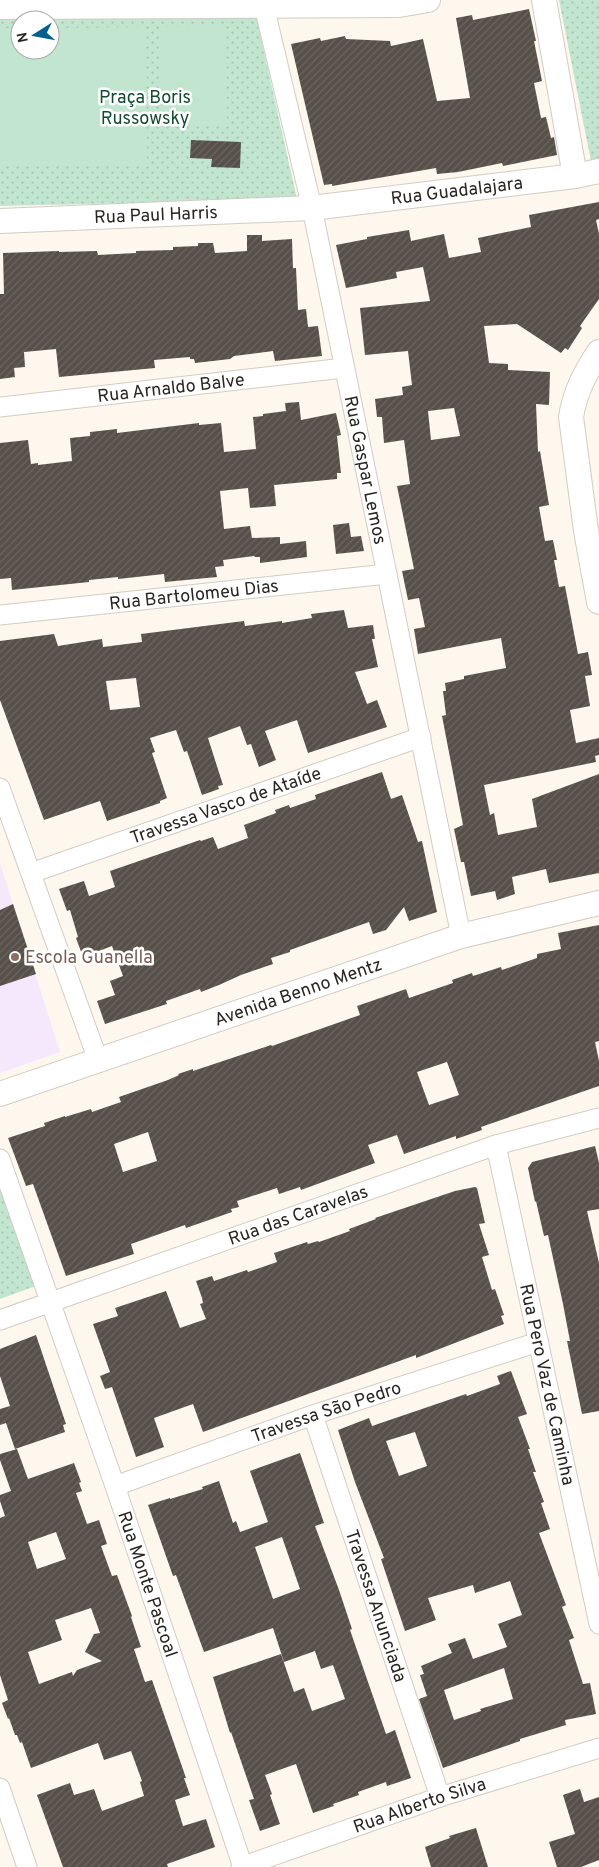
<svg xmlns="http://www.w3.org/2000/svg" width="599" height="1867" font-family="Overpass,sans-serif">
<defs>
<pattern id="park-dots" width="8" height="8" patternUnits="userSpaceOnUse" patternTransform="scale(1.25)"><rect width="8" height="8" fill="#c1e5ce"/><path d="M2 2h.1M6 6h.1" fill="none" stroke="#a6c4b1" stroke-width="1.8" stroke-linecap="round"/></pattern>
<pattern id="building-hatch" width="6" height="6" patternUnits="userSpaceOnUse" patternTransform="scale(1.25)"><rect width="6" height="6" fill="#565049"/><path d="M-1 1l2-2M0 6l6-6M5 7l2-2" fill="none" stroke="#6b6660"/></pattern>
</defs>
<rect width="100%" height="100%" fill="#fdf7ee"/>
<path fill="#f5e8fc" d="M0,863L60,1052L0,1073Z"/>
<g fill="url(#park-dots)" fill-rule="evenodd">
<path d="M559,0H599V160L591,161Z"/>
<path d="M255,11L297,199L0,206V15ZM20,20H50V50H20Z"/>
<path d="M0,1183L36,1286L0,1299Z"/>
</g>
<g fill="#c1e5ce">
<path d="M226,26L227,124H161V27Z"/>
<path d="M146,27L147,164L0,166V28H20V50H50V28Z"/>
</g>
<g fill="url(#building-hatch)" fill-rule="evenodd">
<path d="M529,9L536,41H534L542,81L534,83L541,118L546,117L551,138L554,137L557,155L503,166L502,163L458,172L437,174L436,168L332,186V184L324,185L291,44L320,38L321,41L345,36L346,39L390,41L391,46L423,39L437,101L470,98L456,18L472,15L473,20Z"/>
<path d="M191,140L241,142L240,168L211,167L212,159L190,158Z"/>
<path d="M599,202V219L596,220L599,234V299L580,326L582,328L568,350L565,348L561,353L517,324L484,326L489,363L508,364V370L550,372L549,405L536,404L538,452L540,451L549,505L539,507L545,541L553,540L557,560H554L559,587L565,586L578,654L588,652L592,675L585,676L590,706L570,710L576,743L599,738V755L595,756L596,762L484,785L490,815L494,813L498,835L537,827L532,799L599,774V873L549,883L546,869L512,877L515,894L497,900L495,891L471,896L464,862H461L454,829L463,825L442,716L446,715L443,691H446L445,683L464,679V676L506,668L501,638L418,654L414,629L425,627L419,598L408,600L402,571L414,569L397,486L410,484L404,440L384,443L382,417H377L375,399L403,395L402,387L412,385L408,351L365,355L360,308L430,301L423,267L396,272L397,278L346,288L336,245L367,239V237L409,230L411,241L444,234L449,258L481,252L478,238L531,227L529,215ZM454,408L460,436L431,440L428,411Z"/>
<path d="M247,235H262V241L292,239L293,268H296L298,310L306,309L308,327L318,326L322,356L275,361L273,351L234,356L230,359L195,363L194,359H190V357L154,360L155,368L59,377L56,349L24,352L25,367L14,368L15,377L0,379V294H4L3,253L59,251V252L97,251L98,255L136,253V251L173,250V247L198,246V243H213L215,253L247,251Z"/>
<path d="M299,402L301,420L336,413L341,435L337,436L341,473H337V479L274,485L276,506L250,508L248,488L220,491L224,529L250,526L252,538L280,537V544L306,541L307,557L260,563V557H255L254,556L223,560L224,566L215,567L217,577L165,582L164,574L118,579V577L89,580V582L12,590L11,578L0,579V443L28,440L31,464L38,463V465L72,461L70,438L90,436V432L117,429V433L199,423V425L221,423L224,452L256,449L253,417L263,416V414L286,411L285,403Z"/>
<path d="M349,523L351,537L361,536L364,551L336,554L333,525Z"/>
<path d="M344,610L348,628L373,625L375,639H372L378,667L355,672L367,704L377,700L387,727L308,753L297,720L265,731L276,760L259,767L251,744L247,745L240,726L208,738L223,785L218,786L219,789L202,795L187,751L184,752L176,730L150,738L155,752L152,753L167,798L160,801V803L107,821L100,801L44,820L0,700V641L54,634L58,646L102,639L103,647L142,642L141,634L244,621L245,626L282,621V623L312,618L311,614ZM136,678L140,707L110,710L106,681Z"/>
<path d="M382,772L391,799L402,795L418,842L422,841L437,912L409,921L404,907L386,930L373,934L369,922L290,950V952L271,958L273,964L241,975L219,985L201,992L200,989L166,1001L167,1004L105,1024L97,1001L115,995L110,981L123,976L112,946L83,957L76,938L78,937L70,910L67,911L59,889L84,881L89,896L115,887L110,871L200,840L201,841L213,837L218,849L248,838L244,825L276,813L275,810L289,805L290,808L316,799L315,795Z"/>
<path d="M13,904L36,974L0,986V910Z"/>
<path d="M599,925V1041L595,1042L599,1061V1086L481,1127L482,1130L456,1139V1136L404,1154L397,1135L368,1145L375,1163L301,1190L300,1187L279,1194L277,1188L237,1201L239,1207L231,1209L232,1212L186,1228L185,1225L131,1244L134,1254L66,1276L33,1184L26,1186L8,1138L45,1126L44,1123L65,1116V1117L91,1109L92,1112L121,1102L119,1097L168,1080L179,1075L178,1074L193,1069V1071L271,1045L272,1046L360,1015L357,1006L389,995L406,989L409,998L453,983L452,980L472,973L473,976L501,967L502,970L537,958V954L561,949L558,933ZM447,1062L459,1095L429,1105L417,1072ZM148,1132L157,1161L123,1172L114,1144Z"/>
<path d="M595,1146L599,1163V1209L587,1211L599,1263V1411L582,1414L567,1341H570L563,1304L548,1235L544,1236L536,1201L535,1202L528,1168L532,1162Z"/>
<path d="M475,1187L477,1188L485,1223L479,1224L489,1255L482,1257L492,1290L495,1289L504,1315L501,1316L504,1324L416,1358V1355L203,1432L193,1404L154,1418L164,1447L136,1457L112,1387L105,1389L100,1376L110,1372L93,1324L118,1316L115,1308L166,1291L180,1328L206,1319L200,1304L203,1303L202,1298L196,1281L212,1276L214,1281L247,1270L248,1272L277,1262L274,1253L307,1242L308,1244L318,1241L319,1242L350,1231L349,1229L376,1219L375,1218L455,1191Z"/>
<path d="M36,1335L66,1424L63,1425L65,1432L15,1449L6,1423L0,1425V1409L10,1406L0,1376V1349Z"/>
<path d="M511,1371L527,1414L518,1417L530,1449H528L536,1472H533L544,1502L541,1503L550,1529L539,1533L566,1605L562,1607L574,1638L569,1640L583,1684L590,1683L596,1714L565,1720L566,1725L520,1739V1741L443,1768L419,1699L427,1696L420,1675L424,1674L421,1666L452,1653L448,1644L465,1638L473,1659L507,1647L498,1624L522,1615L510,1581L475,1593L473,1585L428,1598L436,1620L405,1631L381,1559L384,1558L355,1482L338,1430L369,1418L372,1426L466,1394L467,1396L500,1384L497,1376ZM415,1432L427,1466L399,1476L386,1441ZM504,1668L513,1699L480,1709L481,1711L454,1720L444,1690Z"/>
<path d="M17,1449L28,1479L74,1463L81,1482L79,1483L82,1491L76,1493L87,1524L99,1520L107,1544L101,1546L112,1576L117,1575L132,1616L131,1617L141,1647L134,1649L145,1682L152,1680L186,1778H184L190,1795L175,1800L183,1826L206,1819L215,1847L167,1864L168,1867H63L37,1795L70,1783L74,1795L94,1789L102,1811L144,1796L140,1782L142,1781L131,1751L104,1760L98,1743L31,1768L22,1742L20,1743L17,1735H15L9,1718L8,1719L2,1703L8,1700L0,1675V1518L5,1516L0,1501V1495L11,1491L0,1460V1454ZM56,1532L66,1559L37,1569L28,1542ZM91,1608L100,1633L94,1634L85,1652L102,1661L77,1670L73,1676L72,1672L39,1684L28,1652L62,1640L55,1620Z"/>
<path d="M300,1453L324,1523L315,1526L339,1590L352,1629L350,1630L386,1734L395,1730L411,1778L387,1786L386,1782L358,1792L359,1795L333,1804L334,1806L313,1813L296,1764L265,1775L272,1794L270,1795L280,1824L260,1831L249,1800L254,1799L231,1732L230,1733L213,1677L281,1654L294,1692L304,1688L312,1711L345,1699L333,1665L321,1669L315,1651L284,1662L273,1628L204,1652L176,1575L173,1576L148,1505L170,1498V1499L203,1489L202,1487L219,1481L233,1523L236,1521L240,1532L268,1522L250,1471ZM282,1537L300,1589L273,1599L255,1547Z"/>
<path d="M580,1789L584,1802L599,1797V1860L581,1867H557L549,1842L575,1834L563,1795Z"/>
<path d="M476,1828L488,1867H431L425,1847L450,1838L449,1836Z"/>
</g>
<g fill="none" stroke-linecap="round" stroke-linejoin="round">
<g stroke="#d2ccc3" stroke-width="21">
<g id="minor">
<path id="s1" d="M264,6L312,208L461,936"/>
<path id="s2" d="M0,407L344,368"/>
<path id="s3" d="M0,615L387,574"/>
<path d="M0,788L98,1060"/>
<path id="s4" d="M31,873L421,737"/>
<path id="s5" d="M496,1145L599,1624"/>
<path id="s6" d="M0,1159L115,1486L243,1867"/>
<path id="s7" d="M0,1320L496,1145L599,1118"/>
<path id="s8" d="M313,1415L440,1797"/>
<path id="s9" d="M115,1486L313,1415L538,1342"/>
<path d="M0,1788L27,1867"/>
<path id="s10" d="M241,1867L440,1797L599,1748"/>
</g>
</g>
<g stroke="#d2ccc3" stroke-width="26">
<g id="tertiary">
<path d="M544,0L575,176"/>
<path d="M0,7L399,5L428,0"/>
<path id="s11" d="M0,221L312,208L575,176L599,171"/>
<path d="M599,352C585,373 575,392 571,417L586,531L599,602"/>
<path id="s12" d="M0,1094L461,936L599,903"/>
</g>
</g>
<use href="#minor" stroke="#fff" stroke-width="19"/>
<use href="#tertiary" stroke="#fff" stroke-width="24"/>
</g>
<circle fill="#8d6e63" stroke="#fff" stroke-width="2" cx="15" cy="957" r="5"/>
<g text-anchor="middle" stroke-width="5" stroke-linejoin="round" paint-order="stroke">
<g font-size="18" fill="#124b2f" stroke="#fff">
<text x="145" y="103">Praça Boris<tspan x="145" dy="21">Russowsky</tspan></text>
</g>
<g font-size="18" fill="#282522" stroke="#fff">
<text dy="6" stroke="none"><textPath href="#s11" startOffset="458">Rua Guadalajara</textPath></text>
<text dy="6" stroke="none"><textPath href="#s11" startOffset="156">Rua Paul Harris</textPath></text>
<text dy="6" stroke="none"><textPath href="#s2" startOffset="172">Rua Arnaldo Balve</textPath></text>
<text dy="6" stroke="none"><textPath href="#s1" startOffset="475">Rua Gaspar Lemos</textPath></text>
<text dy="6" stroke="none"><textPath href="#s3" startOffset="195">Rua Bartolomeu Dias</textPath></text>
<text dy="6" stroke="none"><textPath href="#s4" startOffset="206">Travessa Vasco de Ataíde</textPath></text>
<text dy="6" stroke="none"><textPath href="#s12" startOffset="315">Avenida Benno Mentz</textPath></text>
<text dy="6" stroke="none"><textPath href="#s7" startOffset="316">Rua das Caravelas</textPath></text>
<text dy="6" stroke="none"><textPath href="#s5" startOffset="245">Rua Pero Vaz de Caminha</textPath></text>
<text dy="6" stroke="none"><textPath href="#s9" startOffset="224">Travessa São Pedro</textPath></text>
<text dy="6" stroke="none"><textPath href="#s6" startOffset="450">Rua Monte Pascoal</textPath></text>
<text dy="6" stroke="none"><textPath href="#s8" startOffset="201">Travessa Anunciada</textPath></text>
<text dy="6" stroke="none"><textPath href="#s10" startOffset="189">Rua Alberto Silva</textPath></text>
</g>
<g font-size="18" fill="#785e54" stroke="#fff" text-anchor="start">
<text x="25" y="963">Escola Guanella</text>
</g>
</g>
<g transform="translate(35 35) rotate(259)"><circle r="24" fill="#ffffff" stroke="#a9a8a7"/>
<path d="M0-4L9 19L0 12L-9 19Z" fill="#016090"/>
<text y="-8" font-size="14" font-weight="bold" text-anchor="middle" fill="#282522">N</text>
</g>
</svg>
